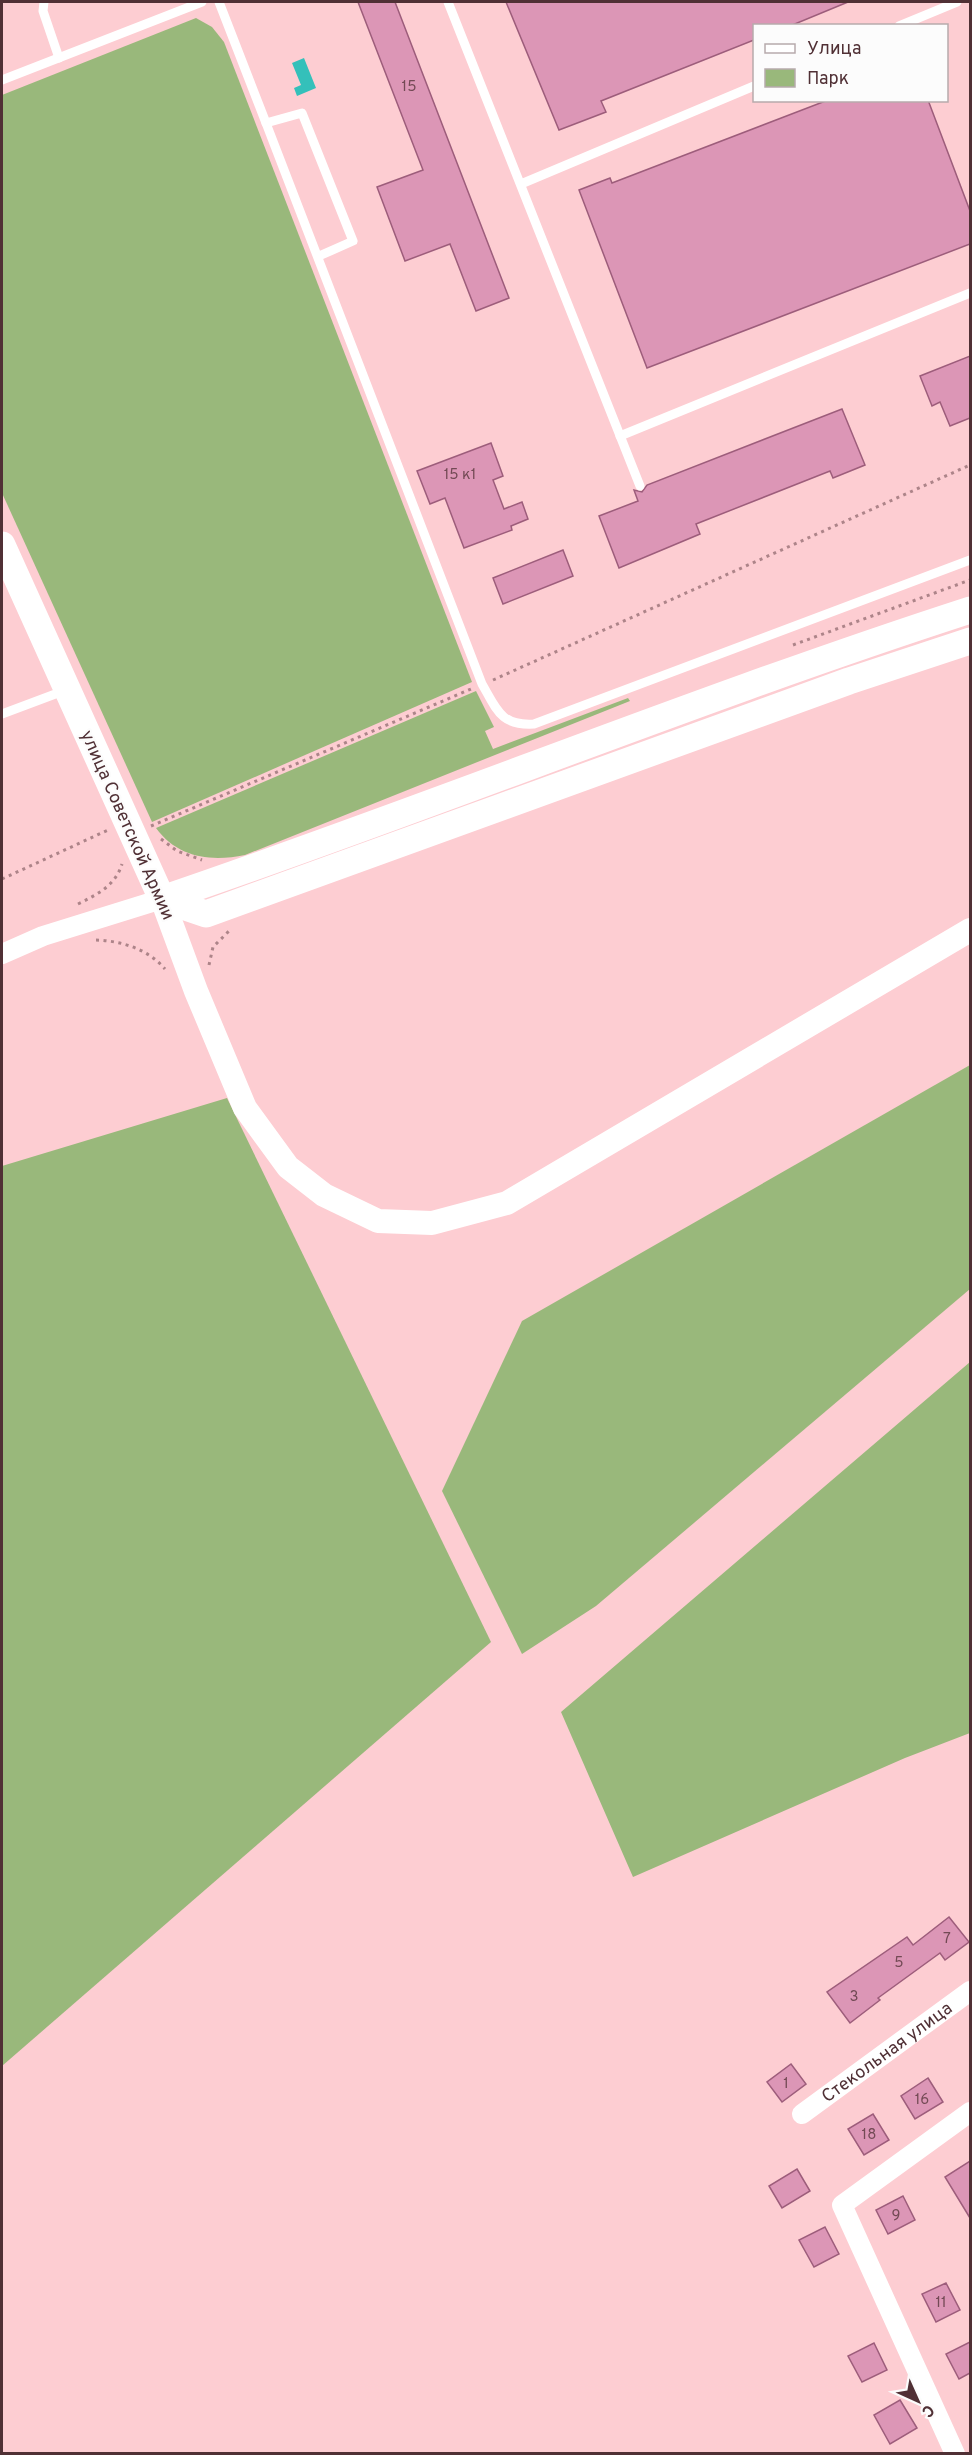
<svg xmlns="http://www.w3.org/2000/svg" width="972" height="2455" font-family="Overpass,sans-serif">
<rect width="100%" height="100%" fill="#fdcdd2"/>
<g fill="#99b87b">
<path d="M196,18L212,27L224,42L472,682L152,822L2,493V95Z"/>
<path d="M476,691L494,727L485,731L493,749L628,698L630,701L245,855C211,862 178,858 156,828Z"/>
<path d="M970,1065V1289L596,1606L522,1654L442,1491L522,1321Z"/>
<path d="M227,1098L491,1642L2,2066V1166Z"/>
<path d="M970,1362V1733L905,1758L633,1877L561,1712Z"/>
</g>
<path fill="#34c0ba" d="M304,58L316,88L297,96L294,88L301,85L292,63Z"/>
<g fill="#dc96b6" stroke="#9d5d7b" stroke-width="1.5">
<path d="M358,2H395L509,298L476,311L450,244L405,261L377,187L423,170Z"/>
<path d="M506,2H848L790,26H754V40L601,101L606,112L559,130Z"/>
<path d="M828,100H928L970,211V244L647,368L579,190L610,178L612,183Z"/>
<path d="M970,356V418L950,426L940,402L932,406L920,376Z"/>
<path d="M842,409L865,465L833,478L830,471L696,524L700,534L619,568L599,516L638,501L634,490L642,492L647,485Z"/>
<path d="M491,443L503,476L493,480L504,509L522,502L528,519L511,526L512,530L464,548L445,498L430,504L417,471Z"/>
<path d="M563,550L573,576L503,604L493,578Z"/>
<path d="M949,1917L969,1942L945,1960L940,1953L878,1998L880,2000L850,2023L827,1992L907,1937L913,1945Z"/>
<path d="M791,2064L806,2084L782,2102L767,2082Z"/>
<path d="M928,2078L943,2102L915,2119L901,2096Z"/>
<path d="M873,2114L889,2140L864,2155L848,2129Z"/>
<path d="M970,2161V2218L945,2177Z"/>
<path d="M797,2169L810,2191L782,2208L769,2186Z"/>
<path d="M903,2196L915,2220L888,2234L876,2210Z"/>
<path d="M825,2227L839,2254L814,2267L799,2240Z"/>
<path d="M946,2283L960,2310L936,2322L922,2294Z"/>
<path d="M970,2342V2373L959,2379L946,2354Z"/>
<path d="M874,2343L887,2370L862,2382L848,2356Z"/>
<path d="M900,2400L917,2428L890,2444L874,2415Z"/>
</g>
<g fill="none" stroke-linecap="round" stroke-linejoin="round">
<g stroke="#ad8489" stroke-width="3" stroke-dasharray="3 4.5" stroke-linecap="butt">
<path d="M793,645L970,580"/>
<path d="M493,680L970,465"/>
<path d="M151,826L471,689"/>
<path d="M161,839L177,851L202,860"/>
<path d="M2,879L108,830"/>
<path d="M78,904C98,894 115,886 122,864"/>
<path d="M96,940C122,941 148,949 165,969"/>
<path d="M209,965L213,947L229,931"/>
</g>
<g stroke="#fff" stroke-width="9">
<path d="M44,2L43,11L59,58"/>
<path d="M219,2L266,123L302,113L353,241L319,256"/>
<path d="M448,2L640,486"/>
<path d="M899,26L957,2"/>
<path d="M2,80L202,2"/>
<path d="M266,123L482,684C497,710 501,726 534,724L970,560"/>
<path d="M521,184L754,86"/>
<path d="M620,436L970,293"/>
<path d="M2,714L66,690"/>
</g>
<g stroke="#fff" stroke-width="20">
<path d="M2,954L43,936L162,899"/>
<path id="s1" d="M802,2114L970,1991"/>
<path d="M955,2454L842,2205L970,2112"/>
</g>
<path stroke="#fff" stroke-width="24" d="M162,899L196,991L245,1108L288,1167L324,1195L378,1221L432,1223L507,1203L970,930"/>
<g stroke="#fff" stroke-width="27">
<path d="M2,545L162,899"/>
<path d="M162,899C433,807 698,698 970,610"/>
<path d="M162,899L206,914L849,681L970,641"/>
</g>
</g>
<g text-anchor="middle" stroke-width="4.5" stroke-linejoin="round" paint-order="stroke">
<g font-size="15" fill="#734a55">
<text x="409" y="91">15</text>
<text x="460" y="479">15 к1</text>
<text x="947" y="1943">7</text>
<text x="899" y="1967">5</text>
<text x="854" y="2001">3</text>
<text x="786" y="2088">1</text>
<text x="922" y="2104">16</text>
<text x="869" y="2139">18</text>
<text x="896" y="2220">9</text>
<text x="941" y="2307">11</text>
</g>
<g font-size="18" fill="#503035" stroke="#fcfcfc">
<text transform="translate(128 825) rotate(66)" y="6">улица Советской Армии</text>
<text dy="6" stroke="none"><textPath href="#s1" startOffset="105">Стекольная улица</textPath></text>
</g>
</g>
<rect width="972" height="2455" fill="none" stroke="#503035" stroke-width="6"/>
<rect x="753" y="24" width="195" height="78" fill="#fcfcfc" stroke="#b7aaac" stroke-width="1.5"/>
<rect x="765" y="44" width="30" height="9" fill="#ffffff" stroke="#b7aaac" stroke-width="1.5"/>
<text x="807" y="54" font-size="18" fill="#503035">Улица</text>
<rect x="765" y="69" width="30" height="18" fill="#99b87b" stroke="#b7aaac" stroke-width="1.5"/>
<text x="807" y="84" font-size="18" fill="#503035">Парк</text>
<g transform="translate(918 2401) rotate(135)" stroke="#fcfcfc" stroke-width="4.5" paint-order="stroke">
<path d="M0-4.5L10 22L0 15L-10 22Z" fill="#503035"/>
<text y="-9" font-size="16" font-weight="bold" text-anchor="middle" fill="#503035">С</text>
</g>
</svg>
